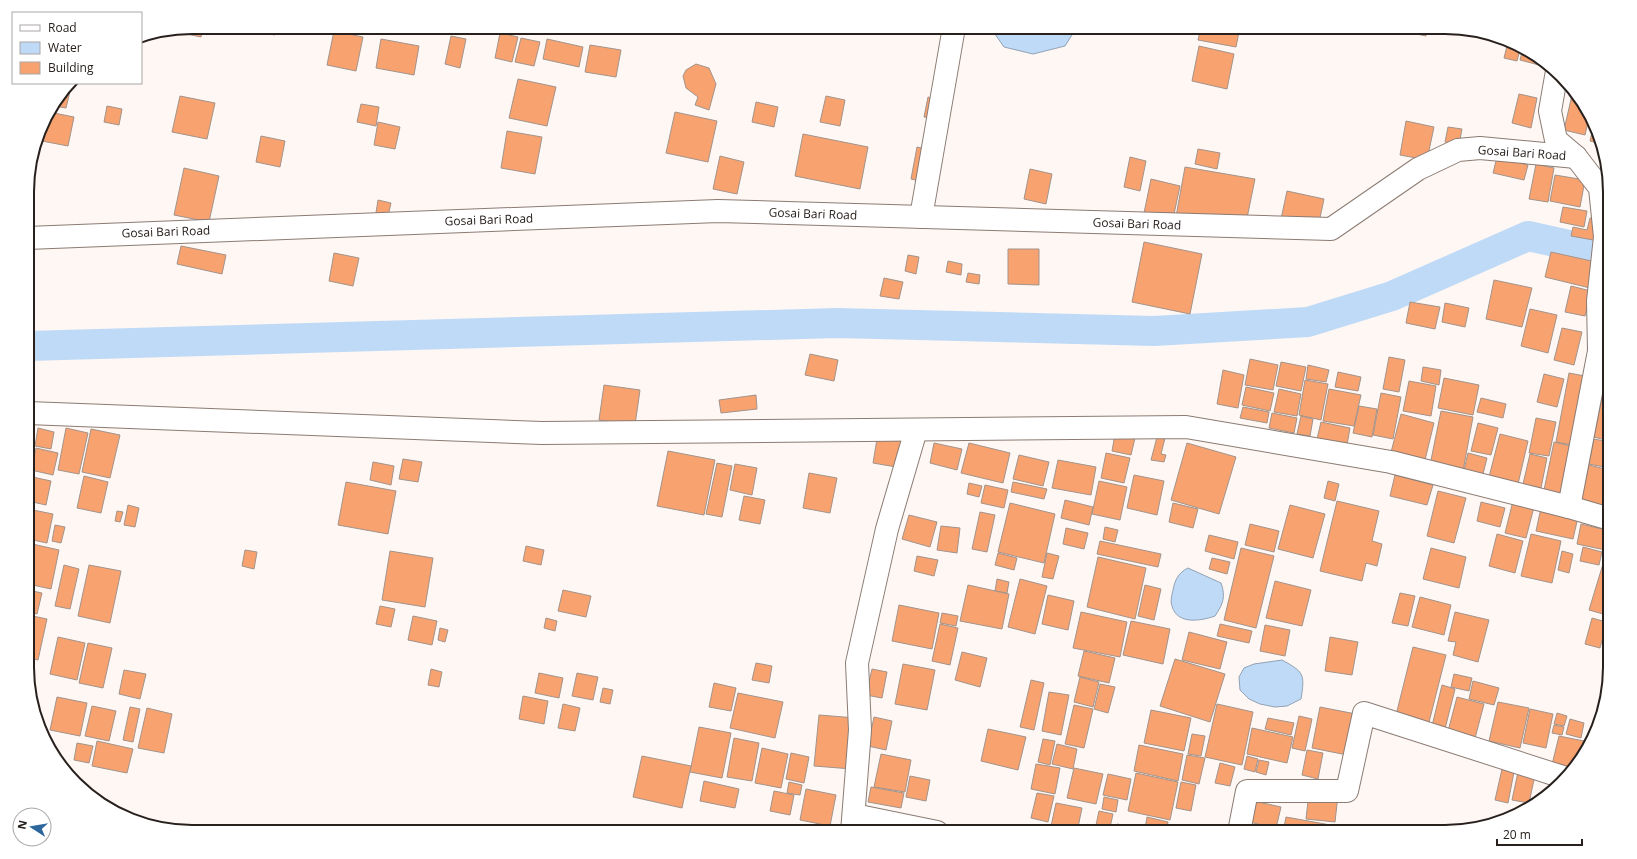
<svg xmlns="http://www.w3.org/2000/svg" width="1637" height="859" font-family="'Open Sans',sans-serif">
<rect width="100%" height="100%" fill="#fef7f3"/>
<g fill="#bfdaf7" stroke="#91a2b6">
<path d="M990,27H1077L1065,46L1033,54L1004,47Z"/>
<path d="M1188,568L1221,583C1226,597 1223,604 1215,616C1201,621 1177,625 1172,606C1170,601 1172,595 1173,590C1175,580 1178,573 1188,568Z"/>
<path d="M1282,660C1304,672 1305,674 1301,699L1287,706L1275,707L1260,704L1249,699L1240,690L1239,677L1244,668L1254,664Z"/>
</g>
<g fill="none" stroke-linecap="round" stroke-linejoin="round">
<path stroke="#bfdaf7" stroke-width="30" d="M28,346L837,323L1154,331L1308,322L1392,296L1528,236L1609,254"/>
</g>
<g fill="#f8a270" stroke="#a3938a">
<path d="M192,27H203L201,37L177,32L178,30Z"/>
<path d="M262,27H276L275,35L261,32Z"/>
<path d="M1201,27H1240L1236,47L1198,40Z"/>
<path d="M1383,27H1427L1426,36Z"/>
<path d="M334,31L363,37L356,71L327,65Z"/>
<path d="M500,33L518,37L512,62L495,58Z"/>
<path d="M451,36L466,39L460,68L445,64Z"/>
<path d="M521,38L540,42L534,66L515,62Z"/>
<path d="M381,39L419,46L414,75L376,68Z"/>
<path d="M547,39L583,47L579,67L543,59Z"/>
<path d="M1508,42L1521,46L1517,61L1504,58Z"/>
<path d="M590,45L621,50L616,77L585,72Z"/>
<path d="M1199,46L1234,54L1227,89L1192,81Z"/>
<path d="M1523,48L1540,59L1539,65L1520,60Z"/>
<path d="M696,64L709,68L716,84L709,110L695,105L698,97L686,88L683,76L686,70Z"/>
<path d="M518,79L556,87L547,126L509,118Z"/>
<path d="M66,90L70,91L66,108L54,106Z"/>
<path d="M1519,94L1537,98L1531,128L1512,123Z"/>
<path d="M1572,95L1579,97L1582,100L1589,118L1585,135L1564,130Z"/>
<path d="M180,96L215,103L207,139L172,132Z"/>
<path d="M826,96L845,100L840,126L820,122Z"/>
<path d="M928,97L940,100L937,119L924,117Z"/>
<path d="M756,102L778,107L774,127L752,122Z"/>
<path d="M361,104L379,107L376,126L357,122Z"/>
<path d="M107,106L122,109L119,125L104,122Z"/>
<path d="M49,112L74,117L68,146L42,141Z"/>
<path d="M675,112L717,121L708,162L666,153Z"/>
<path d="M1406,121L1434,127L1427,160L1400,155Z"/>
<path d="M378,122L400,127L395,149L374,145Z"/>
<path d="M1448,127L1462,129L1459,145L1445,142Z"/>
<path d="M1593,128L1598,143L1590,141Z"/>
<path d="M507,131L542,137L535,174L501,168Z"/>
<path d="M803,134L868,147L860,189L795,176Z"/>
<path d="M261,136L285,141L280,167L256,162Z"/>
<path d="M917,147L931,150L924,182L911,179Z"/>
<path d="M1198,149L1220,153L1217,169L1195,164Z"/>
<path d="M720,156L744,162L737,194L713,189Z"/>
<path d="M1130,157L1146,161L1140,191L1124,187Z"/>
<path d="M1497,157L1528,165L1524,180L1493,173Z"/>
<path d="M1536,164L1554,168L1548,202L1529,199Z"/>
<path d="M1185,167L1255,179L1246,223L1175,222Z"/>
<path d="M184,168L219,176L209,222L174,215Z"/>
<path d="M1030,169L1052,174L1046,204L1024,199Z"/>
<path d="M1555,175L1585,180L1580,207L1550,201Z"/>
<path d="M1151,179L1180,186L1173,219L1144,213Z"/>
<path d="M1287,191L1324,199L1318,227L1281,219Z"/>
<path d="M378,200L391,203L387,221L375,219Z"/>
<path d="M1563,207L1587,211L1584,227L1560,222Z"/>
<path d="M1590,218L1603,221L1599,241L1571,236L1573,227L1587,230Z"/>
<path d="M1144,242L1202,254L1190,314L1132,302Z"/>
<path d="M181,246L226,255L222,274L177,264Z"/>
<path d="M1008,249H1039V285L1008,284Z"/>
<path d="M1551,252L1596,262L1590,288L1545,277Z"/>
<path d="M334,253L359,258L353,286L329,281Z"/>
<path d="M908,255L919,257L916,274L905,271Z"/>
<path d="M948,261L962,264L961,275L946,272Z"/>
<path d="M968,273L980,275L979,284L966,282Z"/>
<path d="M884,278L903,282L899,299L880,296Z"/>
<path d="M1494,280L1532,288L1522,327L1486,319Z"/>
<path d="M1571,286L1591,291L1585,316L1565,312Z"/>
<path d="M1410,302L1440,307L1435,329L1406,323Z"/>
<path d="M1445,303L1469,308L1465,327L1442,322Z"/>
<path d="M1530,309L1557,315L1548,353L1521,346Z"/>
<path d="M1562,328L1582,332L1574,365L1554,360Z"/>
<path d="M810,354L838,360L834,381L805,375Z"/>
<path d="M1389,357L1405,360L1399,392L1383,389Z"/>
<path d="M1250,359L1278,365L1273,390L1245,385Z"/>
<path d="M1281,362L1306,367L1301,391L1276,386Z"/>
<path d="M1308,365L1329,370L1326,382L1306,379Z"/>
<path d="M1423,367L1441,370L1439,385L1421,381Z"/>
<path d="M1223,370L1244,375L1238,408L1217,404Z"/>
<path d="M1338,372L1361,377L1358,391L1335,387Z"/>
<path d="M1569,373L1590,377L1577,446L1556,442Z"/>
<path d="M1544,374L1564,379L1557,407L1537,402Z"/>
<path d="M1444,378L1479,385L1473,415L1438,408Z"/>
<path d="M1305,380L1328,384L1321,420L1299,415Z"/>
<path d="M1409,381L1436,386L1431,416L1403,411Z"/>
<path d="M604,385L640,390L635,425L599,420Z"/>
<path d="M1246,387L1274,393L1270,411L1242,405Z"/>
<path d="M1279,389L1301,394L1297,416L1274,412Z"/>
<path d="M1329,389L1361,395L1354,426L1323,421Z"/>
<path d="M1381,393L1401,397L1393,439L1373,435Z"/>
<path d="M1603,393L1609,394V441L1594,437Z"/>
<path d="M756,395L757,409L721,413L719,400Z"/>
<path d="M1481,398L1506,404L1503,418L1477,412Z"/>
<path d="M1359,406L1377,409L1372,437L1353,433Z"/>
<path d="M1243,407L1269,412L1267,423L1240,418Z"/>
<path d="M1441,411L1473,417L1463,471L1430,465Z"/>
<path d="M1272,413L1297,418L1294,433L1269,428Z"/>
<path d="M1401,414L1434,423L1424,464L1390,456Z"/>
<path d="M1301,416L1313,419L1310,436L1297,434Z"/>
<path d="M1536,418L1556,422L1549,456L1529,453Z"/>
<path d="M1321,422L1350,428L1347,445L1317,439Z"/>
<path d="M1478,423L1498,428L1491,455L1471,451Z"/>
<path d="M38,428L54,432L51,449L35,446Z"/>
<path d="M66,428L88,433L79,474L58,470Z"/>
<path d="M91,429L120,435L110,478L82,472Z"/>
<path d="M878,433L908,439L902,468L873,463Z"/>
<path d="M1115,434L1135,438L1131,455L1112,451Z"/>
<path d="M1500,434L1528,441L1518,484L1489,477Z"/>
<path d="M1157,437L1165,438L1161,454L1166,455L1164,462L1151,460Z"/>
<path d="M1594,439L1609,442V468L1589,464Z"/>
<path d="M1554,442L1575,447L1565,495L1544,490Z"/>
<path d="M934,443L962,449L957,470L930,463Z"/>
<path d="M969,443L1010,453L1003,483L961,473Z"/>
<path d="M1187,443L1236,457L1219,514L1171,500Z"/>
<path d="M36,448L58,453L53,475L31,470Z"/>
<path d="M668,451L715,460L704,515L657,506Z"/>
<path d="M1106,453L1130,458L1124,483L1101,478Z"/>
<path d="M1468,453L1487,458L1483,474L1464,470Z"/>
<path d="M1530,454L1547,458L1541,488L1523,484Z"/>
<path d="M1019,455L1049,462L1043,486L1013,479Z"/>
<path d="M403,459L422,462L418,482L399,479Z"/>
<path d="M1058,460L1096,467L1091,495L1052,488Z"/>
<path d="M373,462L394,466L391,485L370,480Z"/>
<path d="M717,463L732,466L722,517L706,514Z"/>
<path d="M735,464L757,468L752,495L730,490Z"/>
<path d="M1589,465L1609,470L1610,507L1581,501Z"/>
<path d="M809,473L837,478L830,513L803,508Z"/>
<path d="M1134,475L1164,481L1157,515L1127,508Z"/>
<path d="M1395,475L1433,485L1427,505L1390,496Z"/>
<path d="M28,476L51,481L46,505L28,501Z"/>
<path d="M84,476L108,482L101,513L77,508Z"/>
<path d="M1099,481L1127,487L1120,520L1092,514Z"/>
<path d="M1328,481L1339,484L1335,501L1324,498Z"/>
<path d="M346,482L396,491L388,534L338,525Z"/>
<path d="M1013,482L1047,489L1044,499L1011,492Z"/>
<path d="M969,483L982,486L979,497L967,494Z"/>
<path d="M985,485L1008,490L1004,508L981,503Z"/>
<path d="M1438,491L1466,498L1454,543L1427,536Z"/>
<path d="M744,496L765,500L760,524L739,520Z"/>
<path d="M1065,500L1093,507L1089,525L1061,518Z"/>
<path d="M1337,501L1379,511L1372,541L1382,544L1377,566L1366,563L1362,581L1320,571Z"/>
<path d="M1513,501L1534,507L1526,538L1505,533Z"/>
<path d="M1481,502L1505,508L1500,527L1477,521Z"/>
<path d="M1010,503L1055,514L1044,563L998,552Z"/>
<path d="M1173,503L1198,509L1193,528L1169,522Z"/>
<path d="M128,505L139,508L135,527L124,525Z"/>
<path d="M1290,505L1325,514L1313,558L1278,549Z"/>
<path d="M1541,508L1578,517L1573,539L1536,531Z"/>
<path d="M28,509L53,514L47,543L28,539Z"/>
<path d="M117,511L123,512L120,522L115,521Z"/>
<path d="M980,512L995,515L987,552L972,549Z"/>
<path d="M909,515L937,522L930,547L902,539Z"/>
<path d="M1250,524L1279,531L1274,552L1245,545Z"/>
<path d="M1581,524L1610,531V551L1577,544Z"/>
<path d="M55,525L65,527L61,543L52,541Z"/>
<path d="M941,526L960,528L957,553L937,550Z"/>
<path d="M1105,527L1118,530L1115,542L1103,539Z"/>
<path d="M1066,528L1088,533L1084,549L1063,544Z"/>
<path d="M1497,534L1523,541L1515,573L1489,566Z"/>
<path d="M1531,534L1561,541L1552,583L1521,576Z"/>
<path d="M1209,535L1238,542L1234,559L1205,551Z"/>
<path d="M1100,541L1161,554L1158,567L1097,554Z"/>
<path d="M28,543L59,550L51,589L28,584Z"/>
<path d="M526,546L544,550L541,565L523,561Z"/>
<path d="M1583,547L1602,552L1599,565L1580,561Z"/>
<path d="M1241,548L1274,556L1256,628L1224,620Z"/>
<path d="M1431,548L1466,557L1459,588L1423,579Z"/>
<path d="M245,550L257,552L254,569L242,566Z"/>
<path d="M390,551L433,558L425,607L382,600Z"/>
<path d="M1562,551L1573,554L1569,573L1558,570Z"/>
<path d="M998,553L1017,558L1014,570L995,565Z"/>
<path d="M1047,553L1059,556L1053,579L1042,577Z"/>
<path d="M1606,554L1610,555V616L1589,610Z"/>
<path d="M917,556L938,560L934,576L914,571Z"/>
<path d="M1098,557L1146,568L1135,619L1087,607Z"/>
<path d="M1212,558L1230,562L1227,574L1209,569Z"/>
<path d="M64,565L79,569L70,609L55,606Z"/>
<path d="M89,565L121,571L110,623L78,616Z"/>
<path d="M997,579L1009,582L1007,593L995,591Z"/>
<path d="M1020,579L1047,586L1035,634L1008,627Z"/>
<path d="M1275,581L1311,590L1302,626L1266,618Z"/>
<path d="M968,585L1009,594L1002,629L960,621Z"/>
<path d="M1145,585L1161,589L1154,620L1138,616Z"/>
<path d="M28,590L42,593L37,614L28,612Z"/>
<path d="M563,590L591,596L586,617L558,611Z"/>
<path d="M1400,593L1415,596L1408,626L1392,623Z"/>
<path d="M1048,595L1074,601L1068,630L1042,624Z"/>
<path d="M1420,597L1451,605L1444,635L1412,627Z"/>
<path d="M899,605L939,613L932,649L892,641Z"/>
<path d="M380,606L395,609L391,627L376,624Z"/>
<path d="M1081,612L1127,622L1120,657L1073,648Z"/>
<path d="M1455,612L1489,620L1478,662L1453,655L1456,642L1448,641Z"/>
<path d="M942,613L958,616L956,626L940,623Z"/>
<path d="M28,615L47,619L38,660L28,658Z"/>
<path d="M413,616L437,621L432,645L408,640Z"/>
<path d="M546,618L557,621L555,631L544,628Z"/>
<path d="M1592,618L1610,623V639L1603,637L1600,648L1585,644Z"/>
<path d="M1131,621L1170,629L1163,664L1123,655Z"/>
<path d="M940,624L958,628L950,665L932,661Z"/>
<path d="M1220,624L1252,631L1249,643L1217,636Z"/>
<path d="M1265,625L1290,630L1285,656L1260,651Z"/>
<path d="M440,628L448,630L445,642L438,640Z"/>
<path d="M1189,632L1227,642L1220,669L1182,660Z"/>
<path d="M58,637L85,643L77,680L50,674Z"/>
<path d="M1330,637L1358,642L1352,675L1325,671Z"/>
<path d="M88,643L112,648L103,688L79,683Z"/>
<path d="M1413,647L1446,655L1427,730L1394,723Z"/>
<path d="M1084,651L1115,658L1109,683L1078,676Z"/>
<path d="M962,652L987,658L980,687L955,680Z"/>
<path d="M1175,659L1225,674L1210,722L1160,706Z"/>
<path d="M756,663L772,666L769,683L752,680Z"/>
<path d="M903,664L935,670L927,710L895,704Z"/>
<path d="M431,669L442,672L439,687L428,685Z"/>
<path d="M872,669L887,672L882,698L866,695Z"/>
<path d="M124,670L146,674L140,699L119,694Z"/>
<path d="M539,673L563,678L559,698L535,693Z"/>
<path d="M577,673L598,677L593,700L572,696Z"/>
<path d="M1454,674L1472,678L1469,691L1451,687Z"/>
<path d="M1080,677L1099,682L1093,707L1074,702Z"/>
<path d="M1031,680L1044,683L1034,730L1020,727Z"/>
<path d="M1473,681L1499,688L1494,705L1469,699Z"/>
<path d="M714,683L736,688L731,711L709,707Z"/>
<path d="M1100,684L1115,687L1108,713L1094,709Z"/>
<path d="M1442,685L1455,689L1444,733L1431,730Z"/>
<path d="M603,688L613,690L610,704L600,702Z"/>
<path d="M1049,692L1069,695L1061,735L1042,731Z"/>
<path d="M738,693L783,702L775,738L730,728Z"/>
<path d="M523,696L548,701L544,724L519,719Z"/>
<path d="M57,697L87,703L80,736L50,730Z"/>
<path d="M1457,697L1484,704L1474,742L1447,735Z"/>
<path d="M1498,702L1529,708L1520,748L1489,741Z"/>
<path d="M563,704L580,708L575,731L558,728Z"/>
<path d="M1217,704L1253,712L1242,765L1205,757Z"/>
<path d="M1074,705L1093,709L1084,748L1065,744Z"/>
<path d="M92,706L116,711L109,741L85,736Z"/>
<path d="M130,707L140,709L133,742L123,740Z"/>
<path d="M1320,707L1361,715L1352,756L1312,748Z"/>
<path d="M147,708L172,714L164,753L138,748Z"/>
<path d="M1530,709L1553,714L1546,748L1523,743Z"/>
<path d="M1151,710L1191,718L1184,751L1144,743Z"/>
<path d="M1557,713L1567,716L1564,726L1554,724Z"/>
<path d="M819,715L856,718L852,769L814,766Z"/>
<path d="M1299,716L1312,719L1305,751L1292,748Z"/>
<path d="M874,717L892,721L886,750L868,746Z"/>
<path d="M1268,718L1294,723L1291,735L1265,729Z"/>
<path d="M1570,719L1584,723L1581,738L1566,734Z"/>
<path d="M1554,725L1564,727L1562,735L1552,733Z"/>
<path d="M699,727L731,733L722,778L690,772Z"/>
<path d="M1252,728L1293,737L1287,763L1247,754Z"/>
<path d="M988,729L1026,737L1018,770L981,761Z"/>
<path d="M1192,734L1205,736L1201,756L1188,754Z"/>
<path d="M1559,736L1584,741L1580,760L1569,776L1550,773Z"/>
<path d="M734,738L759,743L752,781L727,777Z"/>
<path d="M1043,739L1055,741L1050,765L1038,762Z"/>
<path d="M97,741L133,749L127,773L92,766Z"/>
<path d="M77,743L93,746L89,763L74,760Z"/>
<path d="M1057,744L1077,749L1073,769L1052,764Z"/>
<path d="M1139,745L1183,754L1178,781L1134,771Z"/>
<path d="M762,748L788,754L781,788L755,783Z"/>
<path d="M1307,750L1323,753L1318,779L1302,775Z"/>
<path d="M791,753L809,757L804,783L786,779Z"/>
<path d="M881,754L911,760L905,792L874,787Z"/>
<path d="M1187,755L1205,758L1199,784L1182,780Z"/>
<path d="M642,756L691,766L682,808L633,797Z"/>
<path d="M1247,756L1258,759L1255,772L1244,769Z"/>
<path d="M1259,760L1269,762L1266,775L1256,772Z"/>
<path d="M1220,763L1235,767L1230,786L1215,783Z"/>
<path d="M1036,764L1060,768L1055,794L1031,789Z"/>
<path d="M1074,768L1103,774L1096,804L1067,798Z"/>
<path d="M1502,769L1514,772L1508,803L1495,800Z"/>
<path d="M1518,772L1535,775L1529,803L1512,800Z"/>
<path d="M1136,773L1178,782L1170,820L1128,811Z"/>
<path d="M1108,774L1131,779L1127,800L1103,795Z"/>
<path d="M910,776L930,780L926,801L906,797Z"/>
<path d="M704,781L739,789L735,808L700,801Z"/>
<path d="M789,782L802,785L800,795L787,793Z"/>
<path d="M1181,782L1196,785L1191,811L1176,808Z"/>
<path d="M871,787L904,793L901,808L868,802Z"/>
<path d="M806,789L836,795L830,826L800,820Z"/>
<path d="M774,791L794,795L790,815L770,811Z"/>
<path d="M1309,792L1338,795L1335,822L1306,819Z"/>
<path d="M1037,793L1054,796L1048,822L1031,818Z"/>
<path d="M1104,797L1118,800L1116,812L1102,809Z"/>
<path d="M1254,801L1281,807L1276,828L1249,822Z"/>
<path d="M1056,803L1082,808L1077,832L1050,831Z"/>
<path d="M1099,811L1113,814L1109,832L1095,830Z"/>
<path d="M1147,817L1168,822L1166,832L1145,829Z"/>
<path d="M1286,817L1336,826L1335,832H1283Z"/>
<path d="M1117,824L1142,829L1141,832H1115Z"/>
</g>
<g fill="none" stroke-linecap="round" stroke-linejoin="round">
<g stroke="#8b7b73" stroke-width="24">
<g id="minor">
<path d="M921,217L954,27"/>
<path d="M27,238L718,211L1331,229L1418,169L1458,150L1480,148L1576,157"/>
<path d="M854,815L937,832"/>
<path d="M852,832L860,730L857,663L887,529L916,430"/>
<path d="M1239,832L1247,791H1347L1364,713L1566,778"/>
</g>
</g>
<g stroke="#8b7b73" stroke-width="24">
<g id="tertiary">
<path d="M1557,71L1550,111L1556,140L1576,157L1600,188L1605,237L1598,301L1599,351L1569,507"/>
<path d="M28,413L542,433L1186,427L1391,462L1569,507L1610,519"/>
</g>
</g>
<use href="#minor" stroke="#fff" stroke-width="22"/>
<use href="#tertiary" stroke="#fff" stroke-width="22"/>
</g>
<g text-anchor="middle" stroke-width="3.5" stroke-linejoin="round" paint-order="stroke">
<g font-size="12" fill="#27201d" stroke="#fff">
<text transform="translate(1522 153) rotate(4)" y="4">Gosai Bari Road</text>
<text transform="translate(813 214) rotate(2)" y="4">Gosai Bari Road</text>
<text transform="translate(489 220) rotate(-2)" y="4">Gosai Bari Road</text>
<text transform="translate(1137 224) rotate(2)" y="4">Gosai Bari Road</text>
<text transform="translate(166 232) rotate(-2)" y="4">Gosai Bari Road</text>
</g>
</g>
<path d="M0 0H1637V859H0ZM192 34H1445A158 158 0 0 1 1603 192V667A158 158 0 0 1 1445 825H192A158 158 0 0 1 34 667V192A158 158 0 0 1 192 34Z" fill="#fff" fill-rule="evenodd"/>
<path fill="none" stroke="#27201d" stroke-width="2" d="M192 34H1445A158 158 0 0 1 1603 192V667A158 158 0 0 1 1445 825H192A158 158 0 0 1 34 667V192A158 158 0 0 1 192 34Z"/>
<rect x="12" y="12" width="130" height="72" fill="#ffffff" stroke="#a9a6a5"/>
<rect x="20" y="25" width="20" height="6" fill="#ffffff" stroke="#a9a6a5"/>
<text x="48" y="32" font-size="12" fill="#27201d">Road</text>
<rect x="20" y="42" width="20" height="12" fill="#bfdaf7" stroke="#a9a6a5"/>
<text x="48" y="52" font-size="12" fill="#27201d">Water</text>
<rect x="20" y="62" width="20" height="12" fill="#f8a270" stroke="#a9a6a5"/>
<text x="48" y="72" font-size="12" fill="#27201d">Building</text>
<g transform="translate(32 827) rotate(282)"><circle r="19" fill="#ffffff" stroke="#a9a6a5"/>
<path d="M0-3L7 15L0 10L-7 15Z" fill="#2b669d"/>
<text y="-6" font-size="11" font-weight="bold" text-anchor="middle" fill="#27201d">N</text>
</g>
<path d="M1497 839v6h85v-6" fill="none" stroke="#27201d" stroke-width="2"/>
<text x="1503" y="839" font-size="12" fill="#27201d" stroke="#ffffff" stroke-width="3" paint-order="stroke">20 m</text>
</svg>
